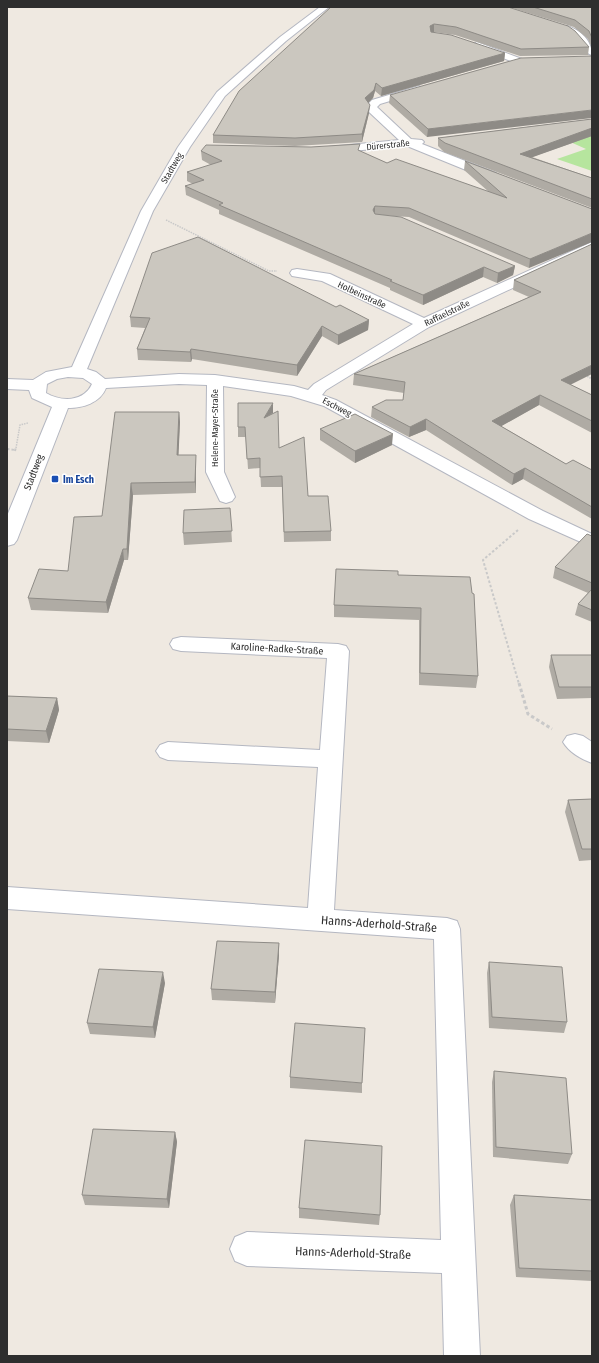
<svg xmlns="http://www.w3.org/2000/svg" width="599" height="1363" font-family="'Fira Sans Condensed',sans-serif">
<rect width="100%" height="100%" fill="#efe9e1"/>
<path fill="#b6e59e" d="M592,122V171L557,159L586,149L539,128Z"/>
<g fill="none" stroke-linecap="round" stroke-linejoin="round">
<g stroke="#b4b7c1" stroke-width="2">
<g id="minor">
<path d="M320,7H329L286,41L225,96L190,147L153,211L87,369L96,372L105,379L179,374L215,375L294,386L308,390L314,384L413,324L322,281L292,276L290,273L292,270L297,269L330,274L424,318L592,242V251L429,327L326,390L322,395L336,400L543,511L592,534V547L529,519L324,406L291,396L223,386L224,472L235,497L232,501L226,503L220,501L206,472L207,385L179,384L106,388C100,403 83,408 68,408L17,540L14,544L7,546V516L52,407L32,398L29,390L7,389V379L33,380L46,372L72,367L141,211L178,147L217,92L280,37ZM68,377L83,378L92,384C84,402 61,402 46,393L47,384L57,379Z"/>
<path d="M567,26C581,30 592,41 592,55L589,54L575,37L562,29Z"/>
<path d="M477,42L522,59L524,61L522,63H516L474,47L472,45Z"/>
<path d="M419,86L424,89L423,91L380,104L377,107L378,108L411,139L422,140L424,142L422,144L496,173L498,176L496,179H488L407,146L329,153L323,150L329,147L399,140L369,112L366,106L372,100Z"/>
<path d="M181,637L338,644L346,646L349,651L334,910L447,918L457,921L460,929L480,1356H444L442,1273L247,1266L235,1261L230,1249L235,1237L247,1232L441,1240L434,939L7,909V887L308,908L318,767L168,760L160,757L156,751L160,745L168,742L320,750L327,658L181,651L173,649L170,644L173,639Z"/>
<path d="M575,734L583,736L592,742V763C581,759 569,752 563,742L567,736Z"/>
</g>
</g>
<g stroke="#c9c9c9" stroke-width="1.5" stroke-dasharray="1.5 1" stroke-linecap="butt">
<path d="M166,220L269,271H277"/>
<path d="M585,375L592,379"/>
<path d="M16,448L20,425L28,423"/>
</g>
<g stroke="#c9c9c9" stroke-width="2" stroke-dasharray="2.5 2" stroke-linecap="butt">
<path d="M7,449L15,450"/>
<path d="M15,451L16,447"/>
<path d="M518,530L483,560L519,684"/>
</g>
<path stroke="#c9c9c9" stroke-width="3" stroke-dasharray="3.5 2.5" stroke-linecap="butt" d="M519,683L528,714L552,729"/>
<use href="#minor" fill="#fff" fill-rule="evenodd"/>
</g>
<g fill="#afaba4">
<path d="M331,7L589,47L588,55L520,56L455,35L434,32H432L505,53L504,61L381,96L375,91L373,98L368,103L369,113L362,142L295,146L213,143V135Z"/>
<path d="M509,7H592V48L588,39L574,27Z"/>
<path d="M592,56L427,137L389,103L390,95Z"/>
<path d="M592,119V136L532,157L592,178V208L444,152L438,146V138Z"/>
<path d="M201,151H359L387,163L489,192L464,170L465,161L592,209L529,268L409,217L378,215L515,266L513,275L497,283L483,277L423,305L390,290V288L219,214V210L186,195L185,186L193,184L187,181V172L211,165L202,160Z"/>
<path d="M592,244L571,385L592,395V433L539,405L501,426L566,464L592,470V519L523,479L512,485L426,430L409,437L371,417L372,407L403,400L404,393L353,385L354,374L529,297L513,290L514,280Z"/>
<path d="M336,307L369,320L368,330L338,345L322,336L297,376L192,359L191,362L138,360L137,349L145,328L131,327L130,317Z"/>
<path d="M179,412L180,422L178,455L196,466V493L133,495L128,560H124L108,613L31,610L28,598L68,571Z"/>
<path d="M273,413L279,448L308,496L331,531V541L284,542L282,487H261L260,468L248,469L246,437H238V427Z"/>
<path d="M320,429L392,445L355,463L320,440Z"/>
<path d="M230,508L232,542L184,545L183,533Z"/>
<path d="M592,536V622L575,615L578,604L588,593L553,578L555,567Z"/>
<path d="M398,575L472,593L478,676L476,688L419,685V620L334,617V605Z"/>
<path d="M551,655H592V698L557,699L549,667Z"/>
<path d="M7,696L57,698L59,710L49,743L7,741Z"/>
<path d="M592,799V860L579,861L565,812L568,800Z"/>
<path d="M279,943V955L275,1003L212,1000L211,989Z"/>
<path d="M489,962L567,1022L564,1033L489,1028L487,973Z"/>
<path d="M165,983L155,1038L90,1034L87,1023Z"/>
<path d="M494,1071L572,1154L568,1164L493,1157L492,1082Z"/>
<path d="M290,1077L362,1083V1093L290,1088Z"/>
<path d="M175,1132L177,1142L169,1208L85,1205L82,1195Z"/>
<path d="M514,1195L592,1200V1281L516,1277L510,1205Z"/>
<path d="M299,1208L380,1215L379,1225L299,1218Z"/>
</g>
<g fill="#8e8b86">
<path d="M434,24V32L430,33V26Z"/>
<path d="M505,53L504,61L381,96L382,88Z"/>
<path d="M376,83L375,91L373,98L365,106V98Z"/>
<path d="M370,105L369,113L362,142V134Z"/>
<path d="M592,110V118L427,137L428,129Z"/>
<path d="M592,128V136L519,162L520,154Z"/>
<path d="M375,206V215L373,210Z"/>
<path d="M592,233V242L529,268L530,259Z"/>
<path d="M515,266L513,275L497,283L498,273Z"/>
<path d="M484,267L483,277L423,305V295Z"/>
<path d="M369,320L368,330L338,345V335Z"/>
<path d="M322,326V336L297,376V365Z"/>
<path d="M191,349L192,359L191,362L190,352Z"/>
<path d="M592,365V374L560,390L561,380Z"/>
<path d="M540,395L539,405L491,432L492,421Z"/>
<path d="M273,403V413L264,418Z"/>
<path d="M179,412L180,422L178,467L177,455Z"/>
<path d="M426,419V430L409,437L410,427Z"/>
<path d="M393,434L392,445L355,463V451Z"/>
<path d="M196,455V493L195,482Z"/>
<path d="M525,468L523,479L512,485L514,474Z"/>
<path d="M131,483L133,495L128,560L127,549Z"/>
<path d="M123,549L124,560L108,613L106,602Z"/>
<path d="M57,698L59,710L49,743L46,731Z"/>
<path d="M279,943V955L275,1003V992Z"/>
<path d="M163,972L165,983L155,1038L153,1027Z"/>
<path d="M175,1132L177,1142L169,1208L167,1199Z"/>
</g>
<g fill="#cbc7bf" stroke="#8e8b86">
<path d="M331,7H508L568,26L575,31L589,47L521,49L456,27L434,24L430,26L431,32L451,35L505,53L382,88L376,83L374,90L365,98L370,105L362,134L295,138L213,135L239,91Z"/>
<path d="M533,7H592V38L589,31L575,20Z"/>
<path d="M592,56V110L428,129L390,95L521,58Z"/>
<path d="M592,119V128L520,154L592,178V199L445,143L438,138Z"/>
<path d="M360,144L358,150L387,163L396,159L507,198L465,161L592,209V233L530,259L409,208L375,206L373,210L375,214L401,217L515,266L498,273L484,267L423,295L390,281L392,280L219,205L223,203L185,186L204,180L187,172L222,161L201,151L206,145L311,147Z"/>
<path d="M198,237L336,307L340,305L369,320L338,335L322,326L297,365L191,349L190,352L137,349L150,318L130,317L152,253Z"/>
<path d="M592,244V365L561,380L592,395V421L540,395L492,421L566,464L573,460L592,470V507L525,468L514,474L426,419L410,427L372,407L386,400H403L405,382L354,374L541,292L514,280Z"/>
<path d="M238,403H273L264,418L278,411L279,448L304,437L308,496H328L331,531L284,532L282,476L260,477V458L247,459L245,427H238Z"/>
<path d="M115,412H179L177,455H196L195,482L131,483L127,549H123L106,602L28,598L39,569L68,571L74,517L102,516Z"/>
<path d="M355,414L393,434L355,451L320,429Z"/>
<path d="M230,508L232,531L183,533L184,510Z"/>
<path d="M587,534L592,536V583L555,567Z"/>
<path d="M336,569L398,571V575L470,577L472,593L474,594L478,676L420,673L421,608L334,605Z"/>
<path d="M592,589V610L578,604Z"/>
<path d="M551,655H592V687H559Z"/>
<path d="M7,696L57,698L46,731L7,729Z"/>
<path d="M592,799V849H582L568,800Z"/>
<path d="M217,941L279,943L275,992L211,989Z"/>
<path d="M489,962L562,967L567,1022L492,1017Z"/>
<path d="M99,969L163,972L153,1027L87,1023Z"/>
<path d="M295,1023L365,1028L362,1083L290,1077Z"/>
<path d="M494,1071L566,1078L572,1154L496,1147Z"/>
<path d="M93,1129L175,1132L167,1199L82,1195Z"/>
<path d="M305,1140L382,1146L380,1215L299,1208Z"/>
<path d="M514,1195L592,1200V1271L519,1268Z"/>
</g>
<rect fill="#1a4fb4" stroke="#fff" stroke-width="1.5" x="51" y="475" width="8" height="8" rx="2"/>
<g text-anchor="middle" stroke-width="3" stroke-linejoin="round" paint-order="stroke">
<g font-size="9" fill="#2e2e2e" stroke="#fff">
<text transform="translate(388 145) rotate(-6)" y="3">Dürerstraße</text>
<text transform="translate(172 168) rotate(-60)" y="3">Stadtweg</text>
<text transform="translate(362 295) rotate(25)" y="3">Holbeinstraße</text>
<text transform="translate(447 313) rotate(-26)" y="3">Raffaelstraße</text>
<text transform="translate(337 407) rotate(27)" y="3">Eschweg</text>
<text transform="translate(215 428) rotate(-90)" y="3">Helene-Mayer-Straße</text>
</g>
<g font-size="10" fill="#2e2e2e" stroke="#fff">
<text transform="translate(33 472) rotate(-69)" y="4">Stadtweg</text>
<text transform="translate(277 648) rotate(3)" y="4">Karoline-Radke-Straße</text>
</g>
<g font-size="10" font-weight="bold" fill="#164399" stroke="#fff" text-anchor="start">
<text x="63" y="483">Im Esch</text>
</g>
<g font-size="12" fill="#2e2e2e" stroke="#fff">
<text transform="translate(379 924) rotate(4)" y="4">Hanns-Aderhold-Straße</text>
<text transform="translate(353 1253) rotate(2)" y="4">Hanns-Aderhold-Straße</text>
</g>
</g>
<rect width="599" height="1363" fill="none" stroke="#2e2e2e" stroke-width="16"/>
</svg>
